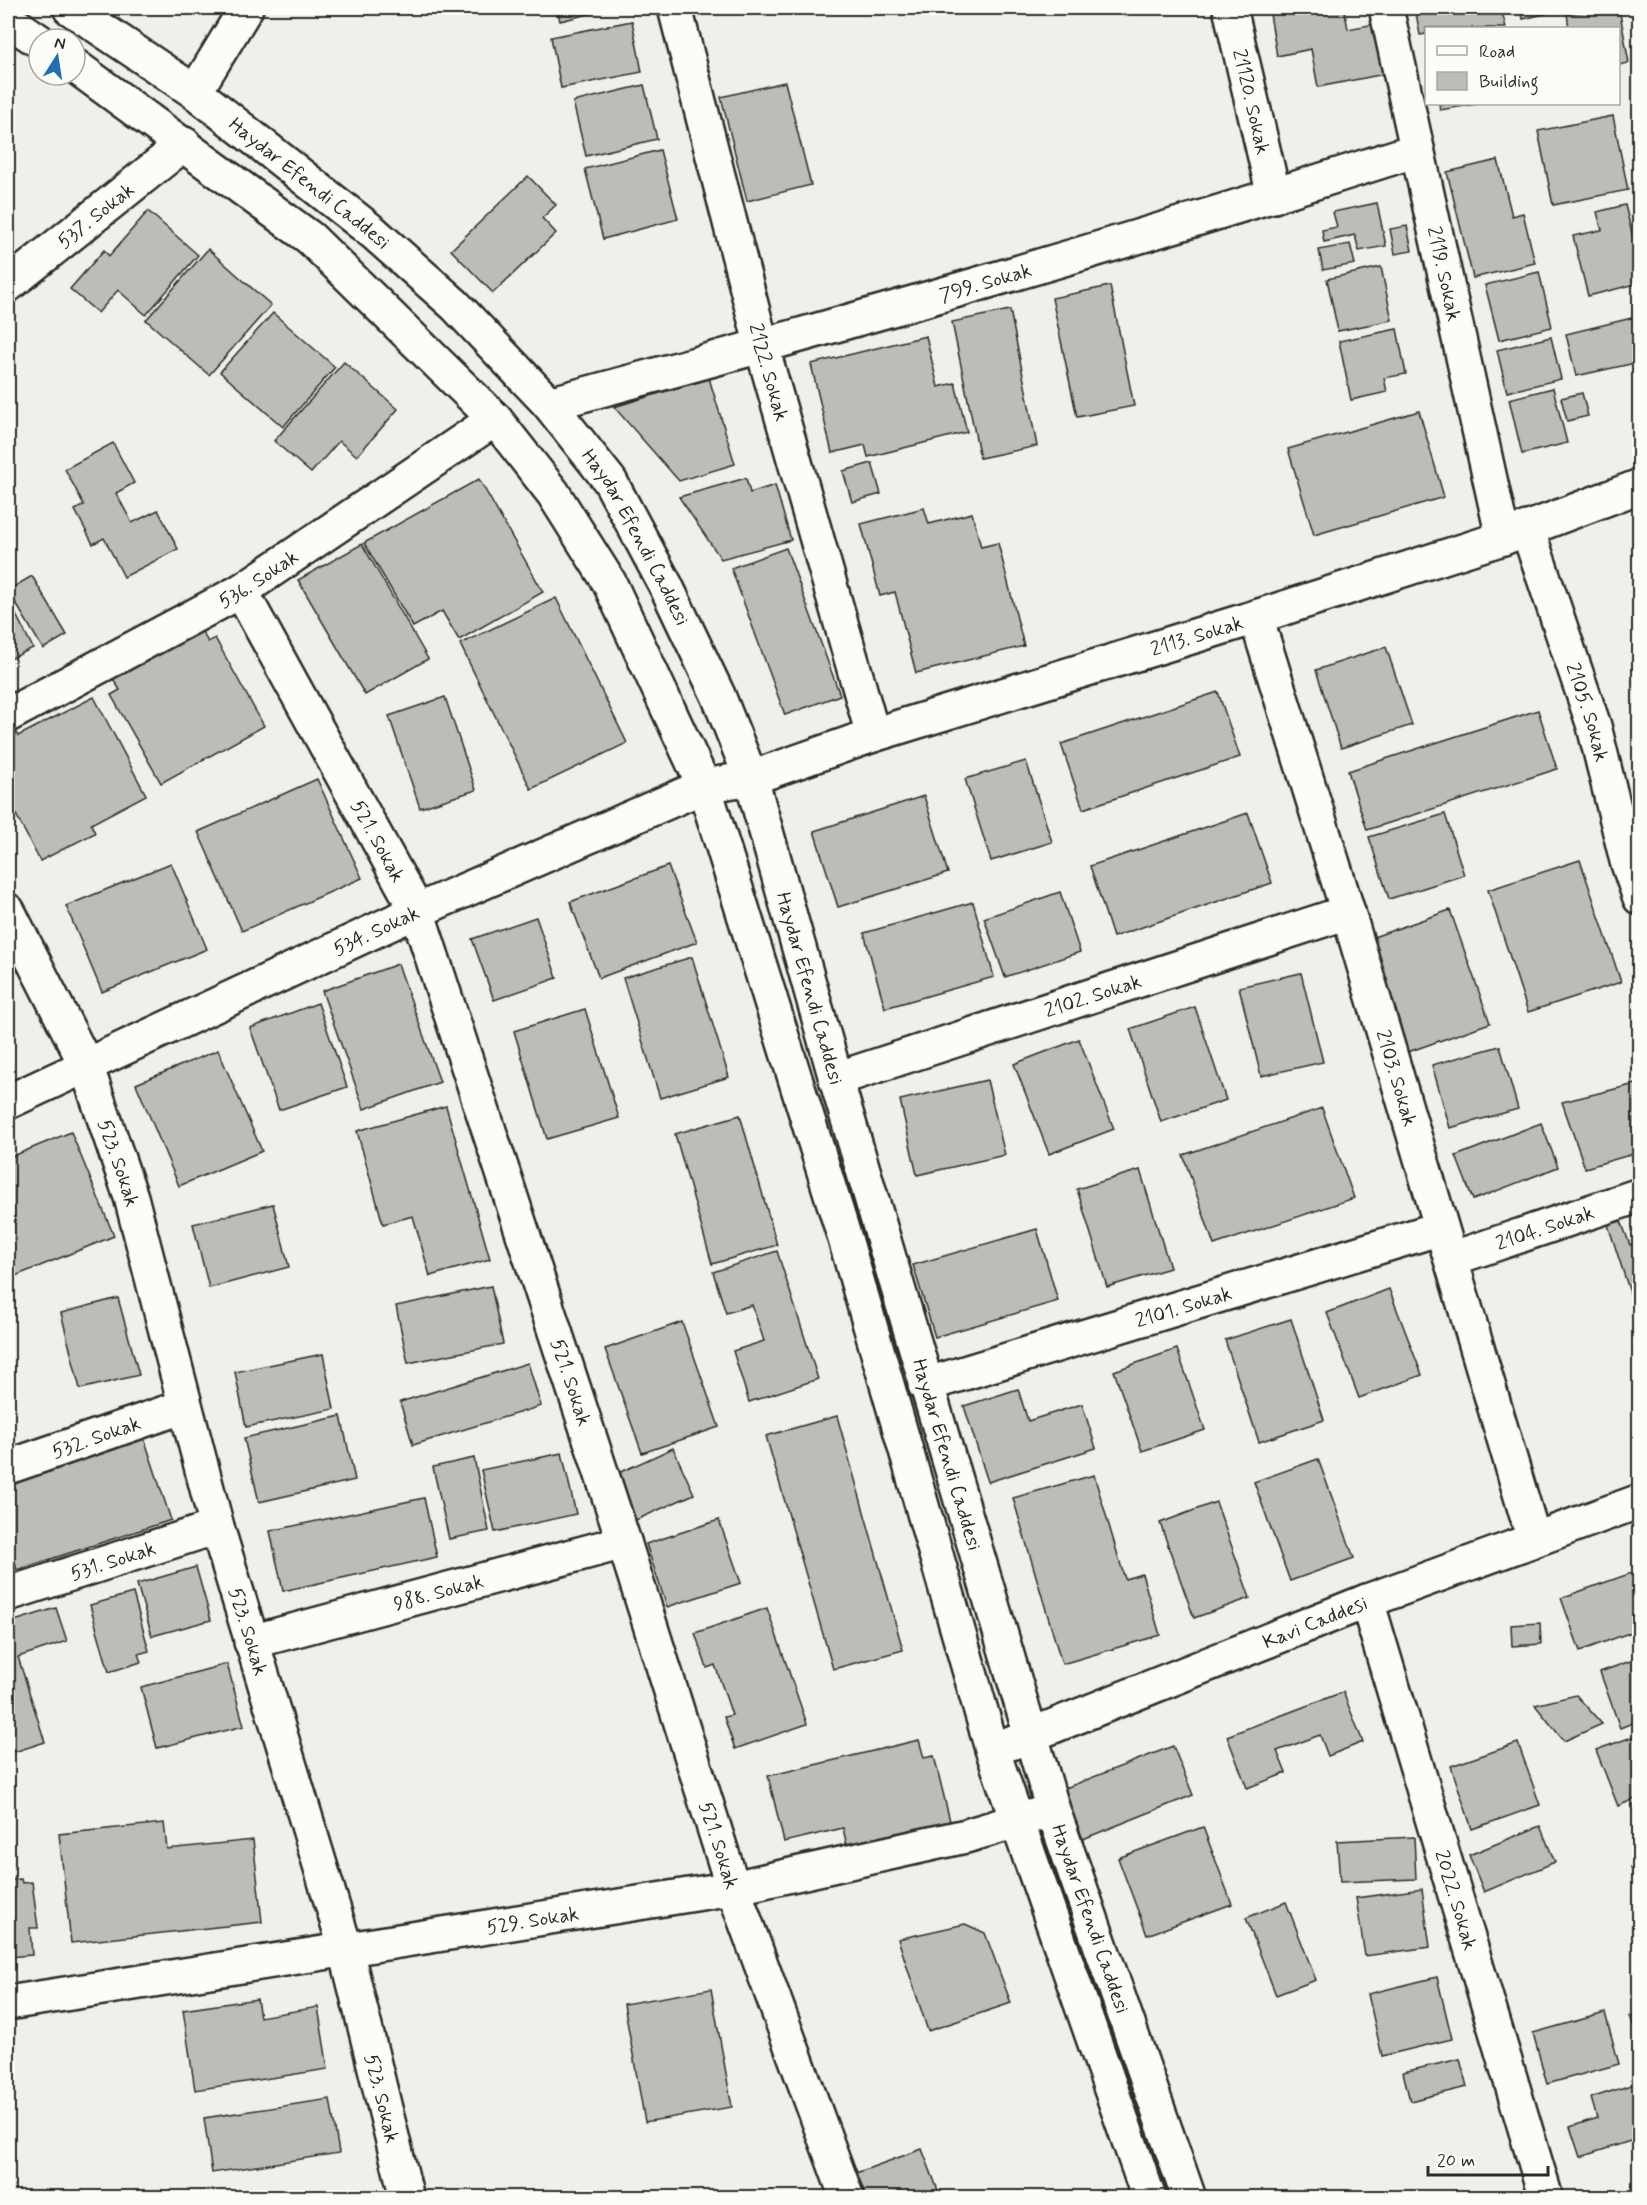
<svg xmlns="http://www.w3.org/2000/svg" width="1647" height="2205" font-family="Mynerve,sans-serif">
<rect width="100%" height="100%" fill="#f0efeb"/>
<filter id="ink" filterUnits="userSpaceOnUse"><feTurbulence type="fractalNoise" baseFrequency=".0167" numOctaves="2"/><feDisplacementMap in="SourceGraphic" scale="12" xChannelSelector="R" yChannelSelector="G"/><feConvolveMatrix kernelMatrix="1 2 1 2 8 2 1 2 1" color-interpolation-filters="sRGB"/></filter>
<g filter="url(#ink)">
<g fill="#bdbcb8" stroke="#2b2b2b" stroke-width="1.5">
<path d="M557,8H613L560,21Z"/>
<path d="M1269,8H1344L1348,29L1380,23L1390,73L1318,87L1311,49L1277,56Z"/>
<path d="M1415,8H1516L1502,11L1506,28H1426V34L1420,35Z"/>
<path d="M1521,8H1548L1549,13L1523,19Z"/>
<path d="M1605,8H1619L1629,63L1618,65V28H1569L1567,14Z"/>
<path d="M632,21L642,72L561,88L551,37Z"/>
<path d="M785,82L811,185L747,201L721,97Z"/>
<path d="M644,85L657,139L586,156L573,102Z"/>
<path d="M1439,104H1477L1440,110Z"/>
<path d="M1613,116L1628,190L1553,205L1538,131Z"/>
<path d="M660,150L678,219L603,239L585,169Z"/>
<path d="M1498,160L1512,216L1523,213L1535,263L1473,278L1447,172Z"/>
<path d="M528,176L556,205L542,218L556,233L493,293L451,250Z"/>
<path d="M1377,203L1386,246L1359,251L1355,235L1324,242L1322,230L1337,227L1333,212Z"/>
<path d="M1625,205L1640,266V283L1588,296L1573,236L1602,230L1597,212Z"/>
<path d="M148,211L198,255L146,315L118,290L98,313L70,289L104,250L109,256Z"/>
<path d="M1407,226L1412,251L1395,254L1390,229Z"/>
<path d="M1350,244L1355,264L1323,270L1319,250Z"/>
<path d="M208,249L271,305L209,375L146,320Z"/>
<path d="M1381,267L1392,320L1338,331L1327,279Z"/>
<path d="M1539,272L1552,327L1499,340L1485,285Z"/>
<path d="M1110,286L1134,406L1077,417L1052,298Z"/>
<path d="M1010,310L1037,446L980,458L952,322Z"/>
<path d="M273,313L335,367L283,427L220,372Z"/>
<path d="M1640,316V362L1576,376L1566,334Z"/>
<path d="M1397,329L1406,374L1384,378L1387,392L1351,400L1339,341Z"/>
<path d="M926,336L938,387L955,383L967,432L868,457L865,445L832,453L811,364Z"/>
<path d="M1551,337L1561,379L1507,392L1497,350Z"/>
<path d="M344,362L398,409L357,456L339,441L311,473L274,441Z"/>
<path d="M709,378L735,464L679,481L614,407Z"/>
<path d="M1553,388L1567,443L1522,454L1509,399Z"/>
<path d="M1582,393L1588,416L1567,421L1561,398Z"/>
<path d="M1419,411L1444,497L1314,535L1288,449Z"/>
<path d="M113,443L134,483L116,493L132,523L158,510L178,549L124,577L104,538L93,544L75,510L84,505L65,469Z"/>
<path d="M872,463L881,494L852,502L843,471Z"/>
<path d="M746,478L750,493L775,485L791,540L721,559L679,497Z"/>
<path d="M479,479L543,592L459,640L442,611L413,627L364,543Z"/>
<path d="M924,508L929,524L972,513L981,547L998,543L1024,646L916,673L895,592L880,596L861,524Z"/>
<path d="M362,544L428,659L365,695L298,580Z"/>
<path d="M786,548L840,695L785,715L731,568Z"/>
<path d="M32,576L67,635L43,649L8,590Z"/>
<path d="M556,598L627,743L531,789L460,644Z"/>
<path d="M8,599L33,648L8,660Z"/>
<path d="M200,628L208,642L215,638L264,726L161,783L111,695L120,690L112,677Z"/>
<path d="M1386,647L1412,725L1341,748L1316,670Z"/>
<path d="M1218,692L1240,757L1083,809L1061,744Z"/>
<path d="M94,697L146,795L91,824L95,833L40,861L8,799V723L10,721L18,736Z"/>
<path d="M445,697L476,790L420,808L389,716Z"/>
<path d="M1538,710L1557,769L1367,830L1348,771Z"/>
<path d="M1026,761L1052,842L991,861L965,779Z"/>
<path d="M317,779L362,878L242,931L198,832Z"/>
<path d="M924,796L948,873L838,907L814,831Z"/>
<path d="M1248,813L1272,883L1113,937L1090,866Z"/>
<path d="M1445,814L1464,875L1389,899L1369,837Z"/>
<path d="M1580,860L1621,982L1528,1012L1488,890Z"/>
<path d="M171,863L207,949L102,992L66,906Z"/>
<path d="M668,866L697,942L599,978L570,902Z"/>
<path d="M1060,892L1080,952L1005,977L984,918Z"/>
<path d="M973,902L994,977L885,1008L864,933Z"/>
<path d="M1450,910L1490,1023L1408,1052L1368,939Z"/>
<path d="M536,917L557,978L494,1000L472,939Z"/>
<path d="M692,957L729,1077L660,1098L623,978Z"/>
<path d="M398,964L440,1082L364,1109L322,991Z"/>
<path d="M1301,973L1323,1062L1261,1076L1239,987Z"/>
<path d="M318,1003L347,1087L279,1110L250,1028Z"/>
<path d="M1195,1007L1226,1100L1161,1122L1130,1029Z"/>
<path d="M585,1009L619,1118L547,1139L514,1031Z"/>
<path d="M8,1014L14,1031L8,1033Z"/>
<path d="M1079,1039L1114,1129L1049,1154L1014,1064Z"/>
<path d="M1500,1046L1518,1109L1450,1128L1432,1065Z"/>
<path d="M218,1050L262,1151L179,1186L136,1084Z"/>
<path d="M987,1080L1005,1155L917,1175L900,1100Z"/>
<path d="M1636,1084L1640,1093V1152L1585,1168L1562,1102Z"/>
<path d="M446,1106L490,1259L430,1276L413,1216L383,1224L357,1131Z"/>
<path d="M1322,1108L1354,1198L1214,1245L1183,1155Z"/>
<path d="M740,1115L777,1245L712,1264L675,1134Z"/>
<path d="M1541,1123L1558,1167L1473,1200L1456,1156Z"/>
<path d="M71,1132L114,1236L8,1279V1158Z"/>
<path d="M1140,1170L1170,1268L1107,1287L1077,1189Z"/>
<path d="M273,1204L289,1267L209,1288L193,1224Z"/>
<path d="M1621,1221L1630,1245L1640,1242V1307L1635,1308L1608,1225Z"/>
<path d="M1037,1229L1058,1301L935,1337L913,1265Z"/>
<path d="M777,1251L818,1379L749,1402L733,1351L764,1341L752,1305L726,1313L713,1272Z"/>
<path d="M491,1286L503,1344L408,1363L396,1306Z"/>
<path d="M1389,1289L1422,1375L1359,1398L1327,1313Z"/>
<path d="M118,1298L139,1375L80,1389L61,1313Z"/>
<path d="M1291,1319L1324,1420L1259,1442L1225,1340Z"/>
<path d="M682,1322L719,1427L642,1453L605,1349Z"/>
<path d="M1177,1349L1205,1430L1142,1451L1114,1371Z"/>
<path d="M323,1354L334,1409L246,1427L235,1372Z"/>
<path d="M528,1363L541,1406L413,1445L400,1402Z"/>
<path d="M1018,1389L1028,1421L1082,1404L1096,1448L988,1482L964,1406Z"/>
<path d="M341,1416L355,1480L259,1502L244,1438Z"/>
<path d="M837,1416L903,1650L833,1669L766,1436Z"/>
<path d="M143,1435L171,1520L17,1570L8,1541V1479Z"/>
<path d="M673,1448L694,1494L636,1520L614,1475Z"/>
<path d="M562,1453L576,1514L495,1532L481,1470Z"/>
<path d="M474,1458L489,1531L449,1539L433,1467Z"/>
<path d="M1318,1459L1354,1558L1290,1581L1254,1482Z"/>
<path d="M1094,1475L1125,1579L1142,1574L1160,1635L1062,1664L1013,1498Z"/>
<path d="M424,1498L437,1557L283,1591L270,1531Z"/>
<path d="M1216,1502L1250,1598L1194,1618L1160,1523Z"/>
<path d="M719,1520L741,1583L667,1607L646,1544Z"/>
<path d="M196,1567L211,1620L152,1636L137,1584Z"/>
<path d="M1640,1570V1629L1580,1651L1561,1598Z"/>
<path d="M133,1593L149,1651L138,1654L141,1662L109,1672L90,1605Z"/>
<path d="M56,1608L67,1641L18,1657L45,1742L8,1754V1623Z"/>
<path d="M767,1608L807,1724L735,1749L724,1717L732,1715L715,1665L707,1668L695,1633Z"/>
<path d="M1540,1623L1541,1644L1512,1646L1511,1625Z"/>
<path d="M1636,1659L1640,1668V1720L1620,1728L1600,1672Z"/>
<path d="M227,1664L244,1726L157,1748L141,1687Z"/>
<path d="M1343,1692L1363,1742L1328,1756L1320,1735L1277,1751L1286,1773L1247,1788L1227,1736Z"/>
<path d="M1576,1695L1602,1724L1564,1741L1535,1705Z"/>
<path d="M1640,1734V1797L1618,1806L1596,1750Z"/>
<path d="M919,1740L924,1758L934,1756L950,1821L847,1846L843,1828L784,1842L768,1776Z"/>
<path d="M1518,1743L1540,1805L1472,1829L1451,1766Z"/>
<path d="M1173,1746L1193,1795L1083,1839L1063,1789Z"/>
<path d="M1640,1802V1828L1632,1805Z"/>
<path d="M164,1823L167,1849L253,1840L262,1922L71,1943L59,1834Z"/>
<path d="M1540,1826L1555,1862L1484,1892L1469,1855Z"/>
<path d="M1203,1827L1232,1904L1147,1935L1118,1858Z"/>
<path d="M1414,1837L1416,1879L1340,1882L1337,1841Z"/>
<path d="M1640,1865V1895L1639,1896L1631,1867Z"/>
<path d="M21,1879L22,1883L32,1882L38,1928H30L32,1955L8,1957V1880Z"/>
<path d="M1422,1889L1430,1947L1365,1956L1356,1898Z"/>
<path d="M1286,1902L1316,1980L1276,1995L1246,1918Z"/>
<path d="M965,1924L985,1933L1011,2003L928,2031L898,1939Z"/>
<path d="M1640,1926V1969H1639L1632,1927Z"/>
<path d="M1437,1977L1452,2039L1382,2056L1368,1994Z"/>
<path d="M711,1989L732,2107L645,2122L624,2004Z"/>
<path d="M257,1999L260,2017L318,2007L328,2069L195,2090L183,2010Z"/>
<path d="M1605,2013L1619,2064L1547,2084L1533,2033Z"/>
<path d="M1640,2013V2042L1630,2016Z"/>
<path d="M1460,2059L1467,2087L1410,2101L1403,2072Z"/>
<path d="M1640,2082V2138L1580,2157L1570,2127L1597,2118L1591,2098Z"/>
<path d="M330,2099L339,2153L212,2173L204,2118Z"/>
<path d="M922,2149L941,2198H865L856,2173Z"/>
</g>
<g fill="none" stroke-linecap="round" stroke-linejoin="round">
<g stroke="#2b2b2b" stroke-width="38">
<g id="street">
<path id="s1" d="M675,8L762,347L873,735"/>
<path id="s2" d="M1230,8L1274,196"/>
<path id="s3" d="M1386,8L1503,538"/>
<path id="s4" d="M8,285L184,144"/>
<path id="s5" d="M549,404C840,326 1130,242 1417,150"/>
<path id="s6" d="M1527,528L1594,726L1627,861L1640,898"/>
<path id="s7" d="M241,591L417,911L624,1542L733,1888L847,2198"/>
<path id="s8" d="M1256,617L1348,912L1534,1540"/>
<path id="s9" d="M8,715L241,591L495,419"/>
<path id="s10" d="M751,778L873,735L1256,617L1503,538L1640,486"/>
<path id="s11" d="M8,911L86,1065L131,1197L217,1527L346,1950L407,2198"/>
<path id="s12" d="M836,1079L1348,912"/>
<path id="s13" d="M1451,1259L1640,1195"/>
<path id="s14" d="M925,1385L1441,1228"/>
<path id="s15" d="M8,1467L185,1406"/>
<path id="s16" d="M8,1594L217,1527"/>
<path id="s17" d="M1367,1601L1546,2198"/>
<path id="s18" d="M251,1642L624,1542"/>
</g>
</g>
<g stroke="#2b2b2b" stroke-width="38">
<g id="secondary">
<path id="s19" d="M70,8L195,92L374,233L455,305L549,404L610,481L666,586L718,695L751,778L836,1079L1053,1810L1189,2198"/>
<path d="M8,20L39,41"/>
<path d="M75,66L310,238L495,419L553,493L609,582L704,786L846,1242L992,1749L1149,2198"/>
<path d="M195,92L246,8"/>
<path id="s20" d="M8,1102L417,911L704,786L751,778"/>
<path id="s21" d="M1011,1743L1367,1601L1640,1501"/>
<path id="s22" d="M8,2003L733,1888L966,1836L1037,1815"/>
</g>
</g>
<use href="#street" stroke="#fdfcf7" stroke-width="33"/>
<use href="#secondary" stroke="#fdfcf7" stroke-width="33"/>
</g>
</g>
<g text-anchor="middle" stroke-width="6" stroke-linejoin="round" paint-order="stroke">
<g font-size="20" fill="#2b2b2b" stroke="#fdfcf7">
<text dy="7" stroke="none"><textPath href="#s2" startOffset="96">21120. Sokak</textPath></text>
<text dy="7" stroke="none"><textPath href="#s19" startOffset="297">Haydar Efendi Caddesi</textPath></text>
<text dy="7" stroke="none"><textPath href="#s4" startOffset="112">537. Sokak</textPath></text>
<text dy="7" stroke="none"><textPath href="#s3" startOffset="272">2119. Sokak</textPath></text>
<text dy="7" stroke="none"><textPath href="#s5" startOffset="453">799. Sokak</textPath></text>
<text dy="7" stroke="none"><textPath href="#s1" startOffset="376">2122. Sokak</textPath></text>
<text dy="7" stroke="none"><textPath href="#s19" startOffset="783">Haydar Efendi Caddesi</textPath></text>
<text dy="7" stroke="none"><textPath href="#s9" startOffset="285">536. Sokak</textPath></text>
<text dy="7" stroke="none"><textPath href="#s10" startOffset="468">2113. Sokak</textPath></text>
<text dy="7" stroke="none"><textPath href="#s6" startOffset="194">2105. Sokak</textPath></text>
<text dy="7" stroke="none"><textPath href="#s7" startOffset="285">521. Sokak</textPath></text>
<text dy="7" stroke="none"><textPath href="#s20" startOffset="406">534. Sokak</textPath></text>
<text dy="7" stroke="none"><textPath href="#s19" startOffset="1269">Haydar Efendi Caddesi</textPath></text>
<text dy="7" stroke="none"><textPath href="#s12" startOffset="270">2102. Sokak</textPath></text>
<text dy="7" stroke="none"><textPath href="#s8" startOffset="482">2103. Sokak</textPath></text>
<text dy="7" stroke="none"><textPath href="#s11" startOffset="276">523. Sokak</textPath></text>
<text dy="7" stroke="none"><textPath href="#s13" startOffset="99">2104. Sokak</textPath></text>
<text dy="7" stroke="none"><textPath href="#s14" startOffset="270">2101. Sokak</textPath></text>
<text dy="7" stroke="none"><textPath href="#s7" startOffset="861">521. Sokak</textPath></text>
<text dy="7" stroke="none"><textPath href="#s15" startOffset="93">532. Sokak</textPath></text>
<text dy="7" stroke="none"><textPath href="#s19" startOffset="1755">Haydar Efendi Caddesi</textPath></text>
<text dy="7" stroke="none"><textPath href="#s16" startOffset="110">531. Sokak</textPath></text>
<text dy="7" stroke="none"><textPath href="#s18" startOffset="194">988. Sokak</textPath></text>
<text dy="7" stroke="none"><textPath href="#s21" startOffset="327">Kavi Caddesi</textPath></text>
<text dy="7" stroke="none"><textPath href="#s11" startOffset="762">523. Sokak</textPath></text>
<text dy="7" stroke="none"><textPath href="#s7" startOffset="1347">521. Sokak</textPath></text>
<text dy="7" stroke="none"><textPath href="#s17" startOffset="312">2022. Sokak</textPath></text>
<text dy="7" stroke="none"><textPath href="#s19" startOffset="2241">Haydar Efendi Caddesi</textPath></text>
<text dy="7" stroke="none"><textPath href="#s22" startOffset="531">529. Sokak</textPath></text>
<text dy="7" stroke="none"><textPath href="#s11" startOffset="1248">523. Sokak</textPath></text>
</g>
</g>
<rect width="1647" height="2205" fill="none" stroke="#fdfcf7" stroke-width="30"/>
<rect x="15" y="15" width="1617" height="2175" fill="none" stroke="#2b2b2b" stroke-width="2" filter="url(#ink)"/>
<rect x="1425" y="27" width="195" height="78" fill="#fdfcf7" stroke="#a9a8a5" stroke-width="1.5"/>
<rect x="1437" y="46" width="30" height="9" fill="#fdfcf7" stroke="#a9a8a5" stroke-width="1.5"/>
<text x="1479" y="57" font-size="18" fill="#2b2b2b">Road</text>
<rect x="1437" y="72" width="30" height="18" fill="#bdbcb8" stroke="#a9a8a5" stroke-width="1.5"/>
<text x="1479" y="87" font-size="18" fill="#2b2b2b">Building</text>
<g transform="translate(57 57) rotate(12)"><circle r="28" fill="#fdfcf7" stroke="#a9a8a5" stroke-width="1.5"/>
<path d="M0-4.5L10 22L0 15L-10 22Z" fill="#1f6fb2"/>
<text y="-9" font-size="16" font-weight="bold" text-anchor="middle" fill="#2b2b2b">N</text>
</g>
<path d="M1428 2166v9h120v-9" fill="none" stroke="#2b2b2b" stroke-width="3"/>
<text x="1437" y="2166" font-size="18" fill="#2b2b2b" stroke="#fdfcf7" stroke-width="4.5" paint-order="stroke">20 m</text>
</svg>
